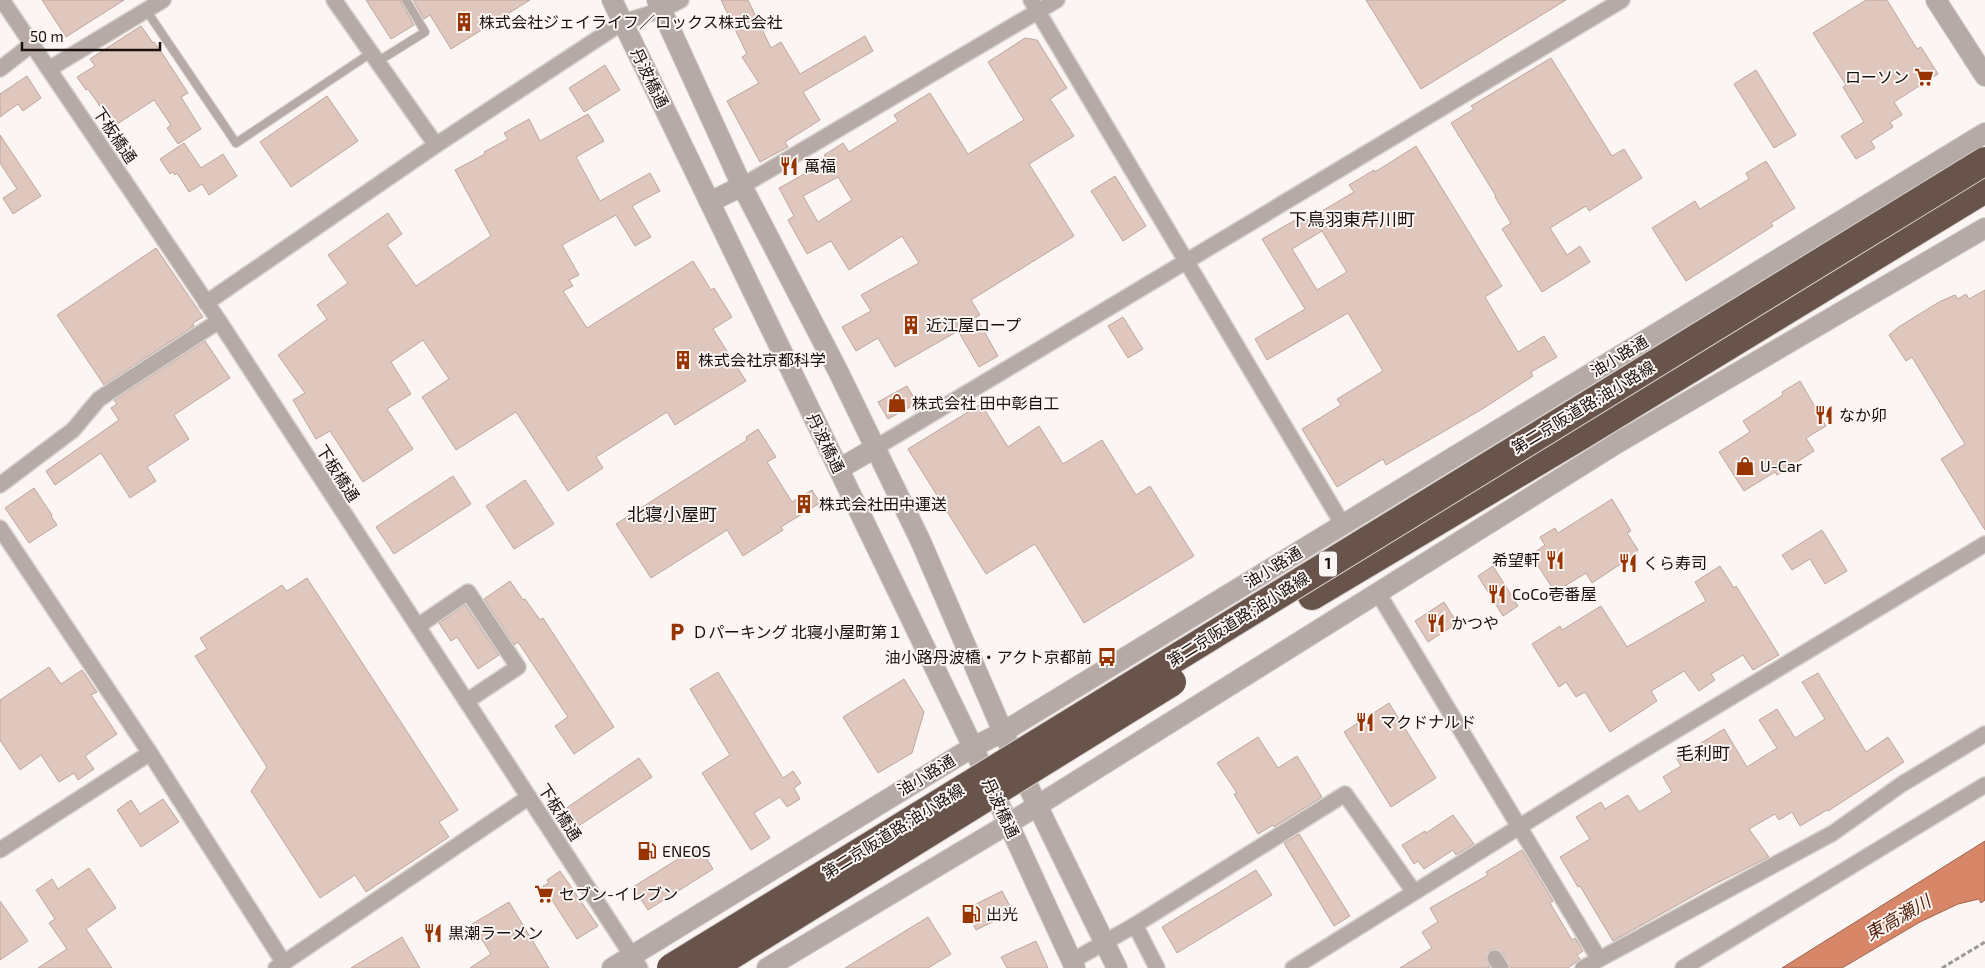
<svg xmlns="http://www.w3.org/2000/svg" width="1985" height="968" font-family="'Exo 2','Noto Sans JP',sans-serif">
<rect width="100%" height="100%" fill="#fbf6f4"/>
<path fill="#d78768" stroke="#9e634c" d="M1985,841V900L1981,903L1979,899L1958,904L1920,922L1842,968H1782Z"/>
<g fill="#e0c7bd" stroke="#bea69c" fill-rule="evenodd">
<path d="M42,0H124L66,37Z"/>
<path d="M366,0H400L414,25L391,39Z"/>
<path d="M413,0H530L451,49L430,15L424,19Z"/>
<path d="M721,0H748L771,48L781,42L800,74L865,36L873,51L803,92L820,120L785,142L788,147L760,162L727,101L759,83L742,57L747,54Z"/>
<path d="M1366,0H1566L1421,89Z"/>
<path d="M1866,0H1887L1917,49L1921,47L1938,74L1894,102L1902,115L1890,122L1893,127L1871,141L1875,148L1856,159L1841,136L1864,122L1843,87L1846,85L1813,33Z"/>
<path d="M141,26L153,43L154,42L162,53L188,93L181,97L201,129L178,144L167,128L171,125L154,100L114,126L88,89L86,90L77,77L95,66L90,59Z"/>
<path d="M1025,38L1037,40L1067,88L1050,99L1074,136L1029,164L1074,236L971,300L980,315L976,317L998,356L979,367L958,331L895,367L878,338L856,351L842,327L871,311L861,295L919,263L902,236L849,270L831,241L807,254L788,220L794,216L779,188L828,161L824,155L843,143L849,152L898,121L894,115L930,93L968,154L1024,120L988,62ZM838,177L852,200L818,222L803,196Z"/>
<path d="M1551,58L1612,156L1624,149L1642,178L1589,211L1586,206L1550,228L1567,255L1580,246L1590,262L1542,292L1502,229L1511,223L1495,197L1496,196L1451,123L1474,109L1471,106Z"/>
<path d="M605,65L620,90L584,112L569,88Z"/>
<path d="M1756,70L1796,135L1774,148L1734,84Z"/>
<path d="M27,76L41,98L23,111L18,104L0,117V94Z"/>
<path d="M327,96L358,141L291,187L260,142Z"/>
<path d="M588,114L604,141L576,157L600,201L650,173L660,191L632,206L651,237L635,246L616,215L562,245L579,275L569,280L573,286L563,291L587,328L693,261L711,290L714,288L732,317L713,329L746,381L675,425L667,412L596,457L603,468L568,491L516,412L456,450L422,397L449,379L423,340L391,362L411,394L387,409L413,449L363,482L330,431L316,439L293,400L305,393L278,355L327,319L317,305L348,283L328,255L388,213L402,234L387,245L416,286L491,236L455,170L485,154L484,152L508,139L504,133L529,119L540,141Z"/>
<path d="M0,135L41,196L13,214L3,198L17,189L0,163Z"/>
<path d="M184,143L201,168L223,154L237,176L209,195L202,184L189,192L177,173L175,175L173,172L170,174L160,159Z"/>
<path d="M1416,146L1502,286L1485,297L1518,352L1544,336L1557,357L1531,372L1533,376L1484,408L1386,465L1383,459L1337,487L1302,429L1341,405L1337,399L1383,371L1348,313L1267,360L1255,339L1305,309L1262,239L1297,219L1300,224L1354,192L1349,185L1374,170L1375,172ZM1322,231L1347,272L1317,290L1292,249Z"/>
<path d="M1766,161L1795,208L1771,223L1773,226L1686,281L1652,228L1695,201L1700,209L1749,179L1746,173Z"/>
<path d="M1115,176L1146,226L1123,241L1091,191Z"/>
<path d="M156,248L203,317L193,323L194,326L104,385L57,315Z"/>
<path d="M1985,290V530L1941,459L1965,444L1912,357L1906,361L1889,335L1897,328L1939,302L1955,295L1958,299L1966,294L1969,299Z"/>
<path d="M1123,317L1143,349L1128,358L1108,326Z"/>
<path d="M205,341L230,378L174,415L189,439L147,467L156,481L130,498L101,453L55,485L46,471L119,420L111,408L117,404L114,400Z"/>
<path d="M1800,381L1826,426L1806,438L1814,451L1777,475L1775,472L1744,491L1719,452L1750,432L1743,421L1783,395L1782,392Z"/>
<path d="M907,386L917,403L888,419L878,402Z"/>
<path d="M981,404L1008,447L1039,426L1063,464L1102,440L1136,495L1150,486L1194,556L1084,623L1035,544L986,574L908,449Z"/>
<path d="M758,429L776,457L767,462L792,502L812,490L820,503L781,527L783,530L743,556L727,530L651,578L616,524L747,440L746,437Z"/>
<path d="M453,476L471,504L394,554L376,527Z"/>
<path d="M525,480L554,524L514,549L486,506Z"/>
<path d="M34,488L52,515L51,516L57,525L29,543L5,508Z"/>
<path d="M1612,499L1631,531L1627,533L1638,550L1637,553L1592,583L1586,573L1555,592L1531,555L1545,545L1540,537L1555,528L1558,533Z"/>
<path d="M1822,530L1847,571L1825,584L1810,559L1792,570L1782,555Z"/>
<path d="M1493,566L1518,606L1503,616L1478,576Z"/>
<path d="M1720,566L1734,588L1736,586L1779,655L1753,670L1743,655L1711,674L1715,680L1699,691L1684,671L1651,691L1657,701L1610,732L1585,692L1576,697L1566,682L1559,687L1532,644L1560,626L1562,630L1601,606L1627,647L1706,601L1695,582Z"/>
<path d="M307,578L458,810L439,822L449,837L366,892L355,875L320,898L251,791L267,767L195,656L207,649L200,638L282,585L287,591Z"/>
<path d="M510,581L523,600L525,599L540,620L543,618L614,727L574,754L555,726L568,717L518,642L514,645L484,599Z"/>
<path d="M1444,602L1457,623L1428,642L1415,621Z"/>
<path d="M465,605L499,655L478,669L457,637L451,641L439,623Z"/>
<path d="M49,667L61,684L82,670L97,692L91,695L117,734L85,756L94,769L78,780L74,773L59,782L41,755L20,770L0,740V700Z"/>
<path d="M718,672L783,778L793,771L801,783L794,788L800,799L787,807L780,797L754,813L770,838L751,850L702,773L730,755L690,689Z"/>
<path d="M1818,673L1866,752L1888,737L1904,762L1828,811L1827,810L1800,826L1792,812L1779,820L1775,814L1749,829L1769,857L1713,885L1613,941L1580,886L1578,887L1560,857L1590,839L1576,817L1601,802L1605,809L1628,795L1639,812L1672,792L1663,777L1681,766L1675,756L1692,746L1693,748L1724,729L1747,767L1777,748L1759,720L1777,709L1795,738L1825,719L1802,682Z"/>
<path d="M904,679L924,712L912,753L878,773L843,717Z"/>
<path d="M1389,703L1436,778L1391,807L1344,732Z"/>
<path d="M1258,737L1278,768L1297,756L1322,797L1274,827L1273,825L1258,834L1234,794L1237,793L1217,763Z"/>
<path d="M639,758L652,777L577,827L565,809Z"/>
<path d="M163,799L179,822L141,847L117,810L131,800L140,814Z"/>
<path d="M1453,815L1474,844L1456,855L1453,850L1424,869L1418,861L1414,864L1402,845L1425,831L1426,833Z"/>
<path d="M1299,834L1350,916L1334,926L1284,843Z"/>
<path d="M699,846L713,869L648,910L633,887Z"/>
<path d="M1522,850L1553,901L1550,903L1572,940L1575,938L1583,951L1577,955L1580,959L1568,968H1510L1503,953L1494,949L1490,950L1486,958L1490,968H1400L1432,948L1422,932L1438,922L1430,908L1488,875L1486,872Z"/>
<path d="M89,868L116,908L86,929L112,968H38L67,949L49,923L55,919L36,890L52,879L58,889Z"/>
<path d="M1256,870L1272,895L1177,953L1162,927Z"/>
<path d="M560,871L598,926L577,939L543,886L549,883L547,880Z"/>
<path d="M1002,891L1013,912L976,930L966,909Z"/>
<path d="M0,901L28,941L0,960Z"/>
<path d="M509,902L549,968H470L491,954L472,924Z"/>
<path d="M928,917L951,954L928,968H845Z"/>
<path d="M402,937L420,968H351Z"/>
<path d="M1036,941L1048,968H1007L1001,957Z"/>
</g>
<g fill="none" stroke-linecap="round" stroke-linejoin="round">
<g stroke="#d7d1cf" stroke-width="10">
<g id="service">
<path d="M146,10L236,143L371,53"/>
<path d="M377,62L425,32L406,0"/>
</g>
</g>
<g stroke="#d7d1cf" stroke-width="18">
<g id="minor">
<path d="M2,0L219,321L640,968"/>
<path d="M334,0L436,145"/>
<path d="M1031,0L1343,525"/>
<path d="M0,69L32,44"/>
<path d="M49,69L163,0"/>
<path d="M742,186L1057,0"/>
<path d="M206,303L436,145L623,22L662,10L681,0"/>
<path d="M875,448L1622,0"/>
<path d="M0,485L73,430L99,399L219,321"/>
<path d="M0,528L150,753L284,963"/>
<path d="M1378,593L1599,959"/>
<path d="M418,626L468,592L518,667L467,701"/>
<path d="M0,850L150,753"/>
<path d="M1135,925L1157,968"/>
<path d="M1495,958L1501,968"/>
<path d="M1072,961L1135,925L1345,794L1414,892"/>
<path d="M276,968L529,797"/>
<path d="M1293,968L1612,769L1985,544"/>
<path d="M1583,968L1833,833L1902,784L1985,734"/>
<path d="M1683,968L1985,785"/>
</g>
</g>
<g stroke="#d7d1cf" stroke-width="22">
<g id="tertiary">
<path d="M612,0L973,747L1075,968"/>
<path d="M657,0L742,186L838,371L921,542L1003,732L1037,805L1117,968"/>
<path d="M1936,0L1985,76"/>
<path d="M710,202L742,186"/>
<path d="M839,469L875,448"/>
<path d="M612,968L973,747L1003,732L1985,133"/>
<path d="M767,968L1008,824L1619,442L1985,228"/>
</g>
</g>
<g stroke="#d7d1cf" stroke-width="30">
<path id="motorway" d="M1312,596L1582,435L1985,189"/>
</g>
<path stroke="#9e9895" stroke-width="3" stroke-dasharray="5 2.5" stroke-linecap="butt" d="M1942,968L1985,942"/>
<use href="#service" stroke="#b5aaa6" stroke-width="8"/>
<use href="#minor" stroke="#b5aaa6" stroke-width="15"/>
<use href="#tertiary" stroke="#b5aaa6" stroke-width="20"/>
<use href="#motorway" stroke="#69544c" stroke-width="28"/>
<g stroke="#d7d1cf" stroke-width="30" stroke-linecap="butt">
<g id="motorway-bridge">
<path d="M671,968L1985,161"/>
<path d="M711,968L1172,682"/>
</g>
</g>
<use href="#motorway-bridge" stroke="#69544c" stroke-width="28"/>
</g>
<defs>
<g id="building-bare" transform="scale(1.5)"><path d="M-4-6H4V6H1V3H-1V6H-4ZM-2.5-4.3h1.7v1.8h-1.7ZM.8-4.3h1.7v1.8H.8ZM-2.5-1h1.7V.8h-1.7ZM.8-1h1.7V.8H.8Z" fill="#983400" stroke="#fbf6f4" stroke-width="2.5" paint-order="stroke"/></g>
<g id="supermarket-bare" transform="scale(1.5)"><path d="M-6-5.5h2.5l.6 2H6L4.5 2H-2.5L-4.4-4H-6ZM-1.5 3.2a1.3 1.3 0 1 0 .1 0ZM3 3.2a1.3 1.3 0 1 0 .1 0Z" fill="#983400" stroke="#fbf6f4" stroke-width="2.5" paint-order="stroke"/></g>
<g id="restaurant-bare" transform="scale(1.5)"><path d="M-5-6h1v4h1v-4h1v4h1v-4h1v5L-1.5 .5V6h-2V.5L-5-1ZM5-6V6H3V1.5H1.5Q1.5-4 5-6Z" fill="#983400" stroke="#fbf6f4" stroke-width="2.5" paint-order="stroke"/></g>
<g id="shop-bare" transform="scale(1.5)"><path d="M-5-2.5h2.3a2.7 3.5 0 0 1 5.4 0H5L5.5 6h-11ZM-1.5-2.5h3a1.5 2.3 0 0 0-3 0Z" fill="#983400" stroke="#fbf6f4" stroke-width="2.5" paint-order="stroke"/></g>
<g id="parking-bare" transform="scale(1.5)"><path d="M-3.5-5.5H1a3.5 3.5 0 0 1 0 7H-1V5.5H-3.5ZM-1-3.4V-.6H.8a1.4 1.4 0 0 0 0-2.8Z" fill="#983400" stroke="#fbf6f4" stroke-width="2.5" paint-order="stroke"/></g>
<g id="bus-bare" transform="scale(1.5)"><path d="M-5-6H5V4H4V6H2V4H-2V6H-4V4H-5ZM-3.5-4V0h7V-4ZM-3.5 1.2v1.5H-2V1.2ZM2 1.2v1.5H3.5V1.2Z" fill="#983400" stroke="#fbf6f4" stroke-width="2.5" paint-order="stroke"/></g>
<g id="fuel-bare" transform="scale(1.5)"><path d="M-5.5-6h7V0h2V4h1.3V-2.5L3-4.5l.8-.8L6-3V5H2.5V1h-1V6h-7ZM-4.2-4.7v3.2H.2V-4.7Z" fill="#983400" stroke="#fbf6f4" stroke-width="2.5" paint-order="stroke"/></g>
</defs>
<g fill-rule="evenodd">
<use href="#building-bare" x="464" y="22"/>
<use href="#supermarket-bare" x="1924" y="77"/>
<use href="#restaurant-bare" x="789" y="166"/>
<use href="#building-bare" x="911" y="325"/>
<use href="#building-bare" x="683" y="360"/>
<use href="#shop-bare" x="897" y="403"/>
<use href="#restaurant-bare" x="1824" y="415"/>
<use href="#shop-bare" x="1745" y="466"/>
<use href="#building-bare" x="804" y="504"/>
<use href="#restaurant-bare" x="1555" y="560"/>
<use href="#restaurant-bare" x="1628" y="563"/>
<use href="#restaurant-bare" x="1497" y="594"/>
<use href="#restaurant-bare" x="1436" y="623"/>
<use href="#parking-bare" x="677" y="632"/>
<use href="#bus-bare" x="1107" y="657"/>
<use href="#restaurant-bare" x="1365" y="722"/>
<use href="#fuel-bare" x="647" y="851"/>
<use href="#supermarket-bare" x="544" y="894"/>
<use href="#fuel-bare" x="971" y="914"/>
<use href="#restaurant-bare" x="433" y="933"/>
</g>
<g text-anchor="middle" stroke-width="4" stroke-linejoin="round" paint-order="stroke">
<rect fill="#fbf6f4" stroke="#5c5552" stroke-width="1" x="1319" y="551.5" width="18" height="25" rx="4"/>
<g font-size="15" font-weight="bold" fill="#18100c">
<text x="1328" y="569">1</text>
</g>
<g font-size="16" fill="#18100c" stroke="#fbf6f4" text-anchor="start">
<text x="479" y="28">株式会社ジェイライフ／ロックス株式会社</text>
<text x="1909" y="83" text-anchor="end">ローソン</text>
<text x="804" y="172">萬福</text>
<text x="926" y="331">近江屋ロープ</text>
<text x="698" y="366">株式会社京都科学</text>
<text x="912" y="409">株式会社 田中彰自工</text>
<text x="1839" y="421">なか卯</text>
<text x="1760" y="472">U-Car</text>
<text x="819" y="510">株式会社田中運送</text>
<text x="1540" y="566" text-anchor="end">希望軒</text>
<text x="1643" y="569">くら寿司</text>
<text x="1512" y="600">CoCo壱番屋</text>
<text x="1451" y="629">かつや</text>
<text x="692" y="638">Ｄパーキング 北寝小屋町第１</text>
<text x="1092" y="663" text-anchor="end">油小路丹波橋・アクト京都前</text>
<text x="1380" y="728">マクドナルド</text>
<text x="662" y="857">ENEOS</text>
<text x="559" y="900">セブン-イレブン</text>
<text x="986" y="920">出光</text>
<text x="448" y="939">黒潮ラーメン</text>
</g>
<g font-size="16" fill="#18100c" stroke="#fbf6f4">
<text transform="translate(650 78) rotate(64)" y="6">丹波橋通</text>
<text transform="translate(115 135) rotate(56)" y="6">下板橋通</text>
<text transform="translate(1619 356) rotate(-31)" y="6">油小路通</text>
<text transform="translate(1583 407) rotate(-31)" y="6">第二京阪道路;油小路線</text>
<text transform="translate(826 443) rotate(64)" y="6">丹波橋通</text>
<text transform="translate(338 473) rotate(57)" y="6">下板橋通</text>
<text transform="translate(1273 567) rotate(-31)" y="6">油小路通</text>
<text transform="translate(1238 619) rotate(-32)" y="6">第二京阪道路;油小路線</text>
<text transform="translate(926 775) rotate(-31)" y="6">油小路通</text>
<text transform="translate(1001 808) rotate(65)" y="6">丹波橋通</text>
<text transform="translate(560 812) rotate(57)" y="6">下板橋通</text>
<text transform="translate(893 831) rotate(-32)" y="6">第二京阪道路;油小路線</text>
</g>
<g font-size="18" fill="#18100c" stroke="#fbf6f4">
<text x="1352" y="226">下鳥羽東芹川町</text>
<text x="672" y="521">北寝小屋町</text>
<text x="1703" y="760">毛利町</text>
</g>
<g font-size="18" font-style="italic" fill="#531f0a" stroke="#fbf6f4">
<text transform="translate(1898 918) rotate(-30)" y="6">東高瀬川</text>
</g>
</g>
<path d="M22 42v8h138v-8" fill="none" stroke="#18100c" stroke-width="2.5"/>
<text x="30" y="42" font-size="15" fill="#18100c" stroke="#fbf6f4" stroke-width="4" paint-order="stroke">50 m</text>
</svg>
